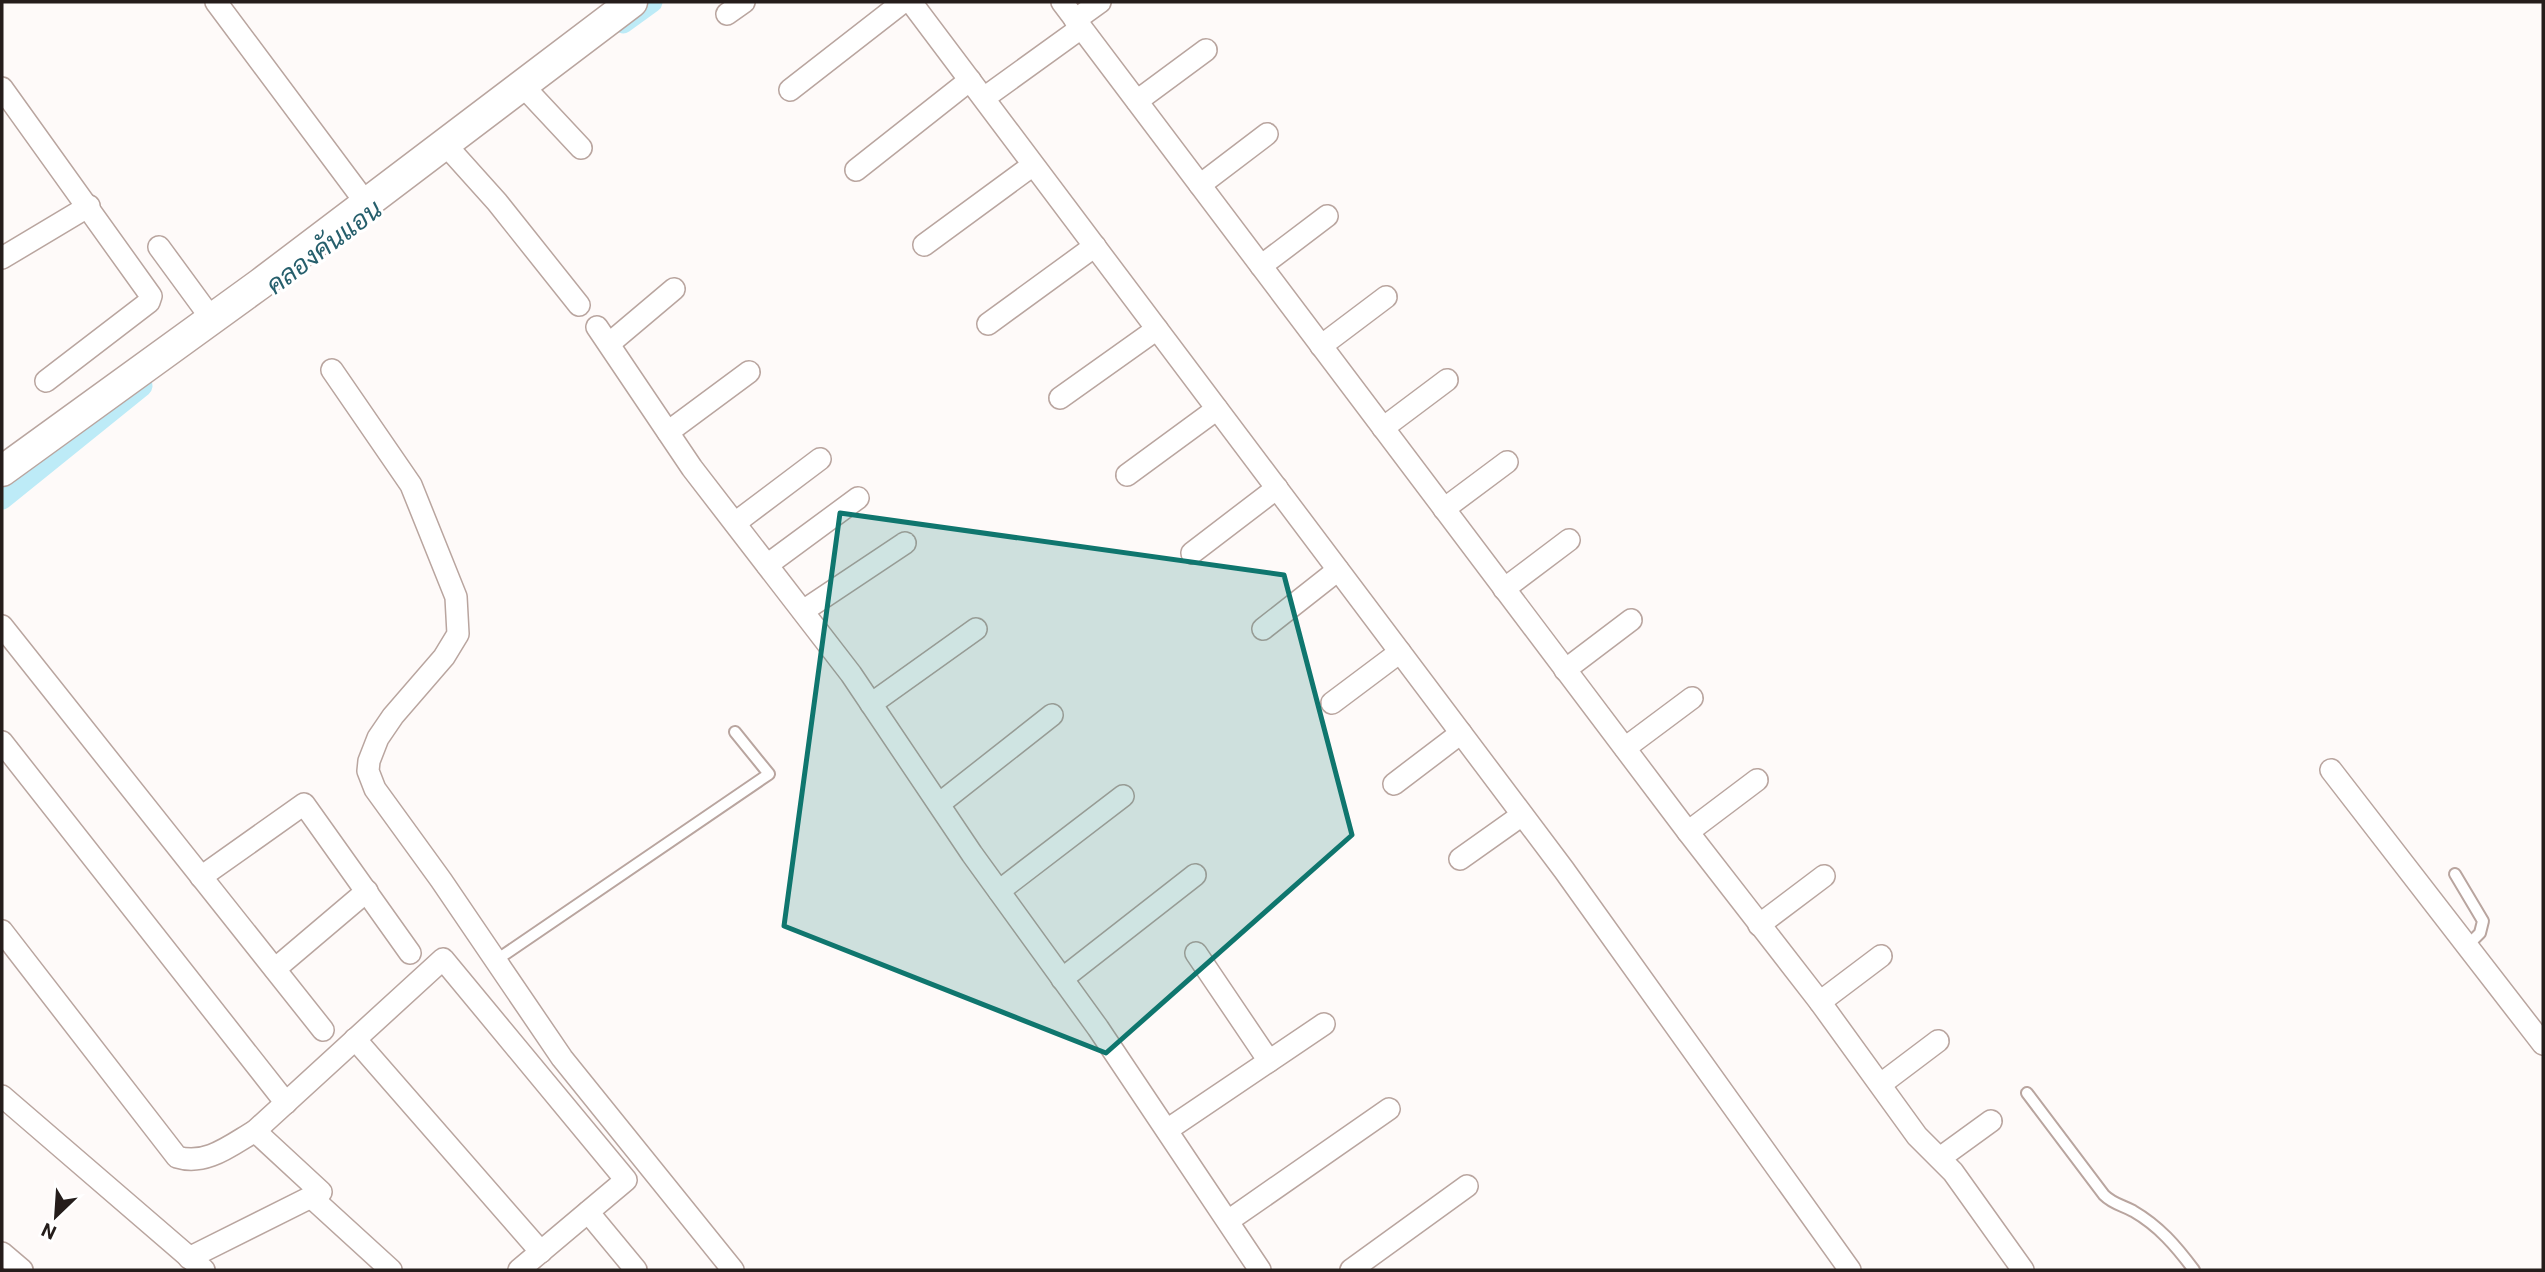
<svg xmlns="http://www.w3.org/2000/svg" width="2545" height="1272" font-family="Roboto,Sarabun,sans-serif">
<rect width="100%" height="100%" fill="#fefaf9"/>
<g fill="none" stroke-linecap="round" stroke-linejoin="round">
<g stroke="#bdebf7" stroke-width="21">
<path d="M623,23L652,2"/>
<path d="M2,499L142,386"/>
</g>
<g stroke="#b9a59f" stroke-width="14">
<g id="lane">
<path d="M2455,874L2483,921L2480,933L2467,946"/>
<path d="M495,961L769,774L735,732"/>
<path d="M2027,1093L2104,1195C2113,1204 2122,1205 2133,1211C2159,1226 2176,1246 2194,1270"/>
</g>
</g>
<g stroke="#b9a59f" stroke-width="24">
<g id="street">
<path d="M216,2L366,203"/>
<path d="M911,2L1564,870L1850,1270"/>
<path d="M1062,2L1688,832L1820,1002L1917,1136L1953,1172L2023,1270"/>
<path d="M727,14L744,2"/>
<path d="M1075,20L1100,2"/>
<path d="M523,86L581,148"/>
<path d="M2,88L151,296L149,302L46,381"/>
<path d="M790,90L903,2"/>
<path d="M984,98L1081,28"/>
<path d="M1137,101L1206,50"/>
<path d="M444,143L497,202L579,305"/>
<path d="M856,170L970,80"/>
<path d="M1200,185L1267,134"/>
<path d="M924,245L1033,165"/>
<path d="M159,247L211,318"/>
<path d="M2,258L89,206"/>
<path d="M1261,266L1327,216"/>
<path d="M988,324L1095,246"/>
<path d="M597,327L692,468L851,674L972,854L1098,1028L1260,1270"/>
<path d="M610,343L674,289"/>
<path d="M1321,346L1386,297"/>
<path d="M332,370L411,485L456,597L458,634L444,657L393,716L378,738L369,761L368,771L375,789L441,880L562,1058L733,1270"/>
<path d="M1060,398L1157,329"/>
<path d="M1383,428L1447,380"/>
<path d="M668,432L749,372"/>
<path d="M1127,475L1217,409"/>
<path d="M1444,509L1507,462"/>
<path d="M735,523L820,459"/>
<path d="M1192,553L1277,488"/>
<path d="M767,565L858,498"/>
<path d="M1504,589L1569,540"/>
<path d="M803,611L905,543"/>
<path d="M2,626L323,1030"/>
<path d="M1263,629L1338,570"/>
<path d="M1565,670L1631,620"/>
<path d="M1332,703L1400,652"/>
<path d="M871,704L976,629"/>
<path d="M2,742L286,1103"/>
<path d="M1625,748L1692,698"/>
<path d="M2331,770L2543,1044"/>
<path d="M1394,784L1461,733"/>
<path d="M939,804L1052,715"/>
<path d="M1688,832L1757,780"/>
<path d="M1460,859L1522,815"/>
<path d="M201,877L304,804L410,953"/>
<path d="M999,891L1123,796"/>
<path d="M1759,925L1824,876"/>
<path d="M2,931L177,1157C206,1166 231,1145 255,1131L321,1192L189,1258"/>
<path d="M1196,953L1269,1061"/>
<path d="M275,969L367,891"/>
<path d="M1062,979L1195,875"/>
<path d="M1820,1002L1881,956"/>
<path d="M355,1039L541,1252"/>
<path d="M1881,1084L1938,1041"/>
<path d="M2,1096L204,1270"/>
<path d="M1167,1130L1324,1024"/>
<path d="M255,1131L443,959L626,1180L519,1270"/>
<path d="M1940,1158L1991,1121"/>
<path d="M311,1197L391,1270"/>
<path d="M588,1212L636,1270"/>
<path d="M1228,1221L1389,1109"/>
<path d="M2,1253L22,1270"/>
<path d="M1351,1270L1467,1186"/>
</g>
</g>
<g stroke="#b9a59f" stroke-width="33">
<path id="secondary" d="M2,471L260,284L632,2"/>
</g>
<use href="#lane" stroke="#fff" stroke-width="10"/>
<use href="#street" stroke="#fff" stroke-width="21"/>
<use href="#secondary" stroke="#fff" stroke-width="30"/>
</g>
<path fill="#0f766e" fill-opacity="0.2" stroke="#0f766e" stroke-width="5" stroke-linejoin="round" d="M840,513L1284,575L1352,835L1106,1053L784,926Z"/>
<g text-anchor="middle" stroke-width="6" stroke-linejoin="round" paint-order="stroke">
<g font-size="26" font-style="italic" fill="#265f6c" stroke="#fff">
<text transform="translate(324 247) rotate(-37)" y="9">คลองคันแอน</text>
</g>
</g>
<rect width="2545" height="1272" fill="none" stroke="#251d1b" stroke-width="7"/>
<g transform="translate(56 1216) rotate(205)" stroke="#ffffff" stroke-width="5" paint-order="stroke">
<path d="M0-5L12 26L0 18L-12 26Z" fill="#251d1b"/>
<text y="-10" font-size="19" font-weight="bold" text-anchor="middle" fill="#251d1b">N</text>
</g>
</svg>
